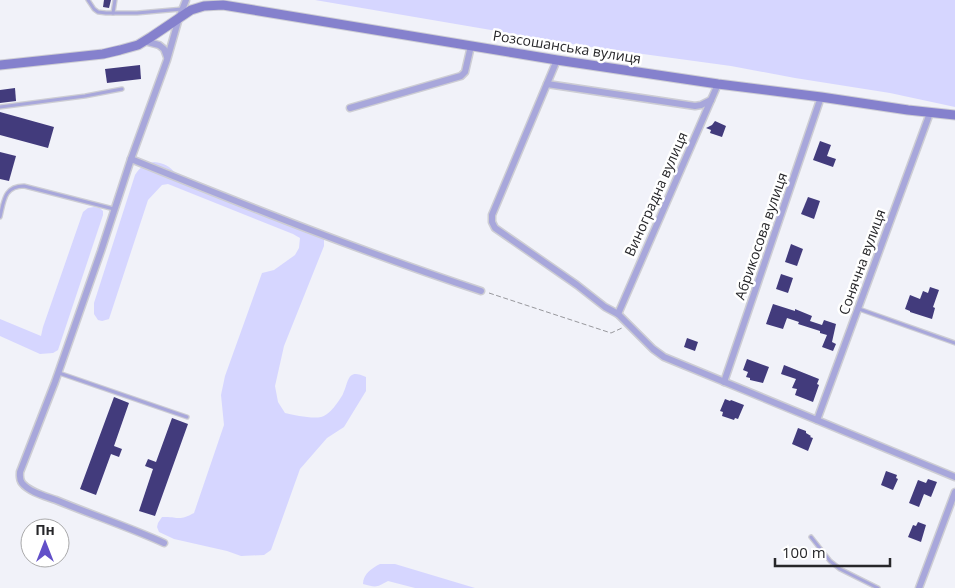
<svg xmlns="http://www.w3.org/2000/svg" width="955" height="588" font-family="'Open Sans',sans-serif">
<rect width="100%" height="100%" fill="#f1f2f9"/>
<g fill="#d6d6ff">
<path d="M315,0H955V107L890,93L795,78L731,66L584,46Z"/>
<path d="M154,162C164,163 170,166 176,174L318,229L324,237V246L284,346L275,386L278,402L285,413C295,415 311,419 321,417C330,415 339,401 343,394C349,381 347,368 366,377V391L344,427L327,438L300,469L271,550L264,555L241,556L227,551L174,539L159,532L157,527L158,523L162,517C178,516 178,522 194,513L224,425L221,395L225,376L262,273L274,270L295,255L299,248L300,238L293,234L168,184L162,185L148,200L109,319L102,321L98,320L94,314V303L135,175C140,167 144,164 154,162Z"/>
<path d="M94,207L100,208L103,211V215L58,350L53,353L40,354L0,336V319L41,336L43,327L83,212L88,208Z"/>
<path d="M380,564H395L475,588H415L388,581C377,587 377,588 363,584C363,574 372,568 380,564Z"/>
</g>
<g fill="#423b7c">
<path d="M104,0H111L109,8L103,7Z"/>
<path d="M140,65L141,79L107,83L105,69Z"/>
<path d="M15,88L16,101L0,103V90Z"/>
<path d="M0,112L54,127L48,148L0,135Z"/>
<path d="M715,121L726,126L722,137L710,133L711,130L706,128L712,125Z"/>
<path d="M820,141L831,145L827,156L836,159L833,167L813,160Z"/>
<path d="M0,152L16,156L9,181L0,179Z"/>
<path d="M808,197L820,201L814,219L801,214Z"/>
<path d="M791,244L803,249L797,266L785,262Z"/>
<path d="M781,274L793,278L788,293L776,289Z"/>
<path d="M930,287L939,290L933,307L935,308L932,319L910,312V311L905,309L910,295L920,299L923,291L928,293Z"/>
<path d="M773,304L795,311V309L812,316L810,321L822,325L824,320L836,324L832,342L836,344L833,351L822,347L827,335L820,333V331L798,324L799,322L787,318L783,329L766,324Z"/>
<path d="M687,338L698,342L695,351L684,347Z"/>
<path d="M747,359L769,367L763,383L750,380V378L746,377L748,372L743,370Z"/>
<path d="M784,365L819,379L817,384L819,385L813,402L795,395L797,389L792,388L796,379L781,374Z"/>
<path d="M114,397L129,403L114,446L122,449L119,457L111,454L96,495L80,489Z"/>
<path d="M725,399L730,401L731,400L744,405L738,419L735,418L734,420L722,416L723,412L720,411Z"/>
<path d="M172,418L188,424L155,516L139,511L153,469L145,466L148,459L156,462Z"/>
<path d="M798,428L806,431V433L811,436L810,437L813,438L808,451L792,444Z"/>
<path d="M886,471L897,475L896,478L898,479L893,490L881,485Z"/>
<path d="M928,479L937,482L931,497L924,494L919,507L909,503L918,480L926,483Z"/>
<path d="M918,522L926,525L921,542L908,537L913,525L916,526Z"/>
</g>
<g fill="none" stroke-linecap="round" stroke-linejoin="round">
<g stroke="#cdcdd4" stroke-width="5.5">
<g id="lane">
<path d="M88,0L94,9L98,12L106,13H137L182,9"/>
<path d="M113,13L115,0"/>
<path d="M0,107L85,96L122,89"/>
<path d="M0,217C4,201 4,186 24,186L114,209"/>
<path d="M859,309L955,343"/>
<path d="M59,373L187,417"/>
<path d="M811,537L830,561L840,569L878,588"/>
</g>
</g>
<g stroke="#cdcdd4" stroke-width="9">
<g id="street">
<path d="M144,41L159,45L164,49L167,57"/>
<path d="M557,60L492,215V222L495,228L577,285L605,307L618,314L653,349L664,357L955,477"/>
<path d="M547,84L695,106L701,105L711,100"/>
<path d="M350,108L461,76L465,72L471,46"/>
<path d="M131,159C247,206 363,252 481,291"/>
<path d="M618,314L718,84"/>
<path d="M724,382L821,97"/>
<path d="M817,420L930,113"/>
<path d="M164,543C129,527 92,515 56,500C45,496 29,492 22,483C19,479 20,476 20,472L55,382L101,251L131,159L167,60L179,18L186,0"/>
<path d="M919,588L955,492"/>
</g>
</g>
<g stroke="#cdcdd4" stroke-width="11">
<path id="secondary" d="M0,65L103,54L120,50L138,45L151,37L191,10L204,6L223,5L557,60L718,84L821,97L908,110L955,115"/>
</g>
<path stroke="#98989d" stroke-width="1" stroke-dasharray="5 2.5" stroke-linecap="butt" d="M489,293L611,333L622,328"/>
<use href="#lane" stroke="#a8a7db" stroke-width="3"/>
<use href="#street" stroke="#a8a7db" stroke-width="6"/>
<use href="#secondary" stroke="#8581cd" stroke-width="9"/>
</g>
<g text-anchor="middle" stroke-width="5" stroke-linejoin="round" paint-order="stroke">
<g font-size="14" fill="#27272a" stroke="#fff">
<text transform="translate(567 47) rotate(9)" y="5">Розсошанська вулиця</text>
<text transform="translate(656 194) rotate(-66)" y="5">Виноградна вулиця</text>
<text transform="translate(761 236) rotate(-71)" y="5">Абрикосова вулиця</text>
<text transform="translate(862 262) rotate(-70)" y="5">Сонячна вулиця</text>
</g>
</g>
<g transform="translate(45 543)"><circle r="24" fill="#ffffff" stroke="#a9a9aa"/>
<path d="M0-4L9 19L0 12L-9 19Z" fill="#6250c8"/>
<text y="-8" font-size="14" font-weight="bold" text-anchor="middle" fill="#27272a">Пн</text>
</g>
<path d="M775 558v8h115v-8" fill="none" stroke="#27272a" stroke-width="2.5"/>
<text x="782" y="558" font-size="15" fill="#27272a" stroke="#ffffff" stroke-width="4" paint-order="stroke">100 m</text>
</svg>
